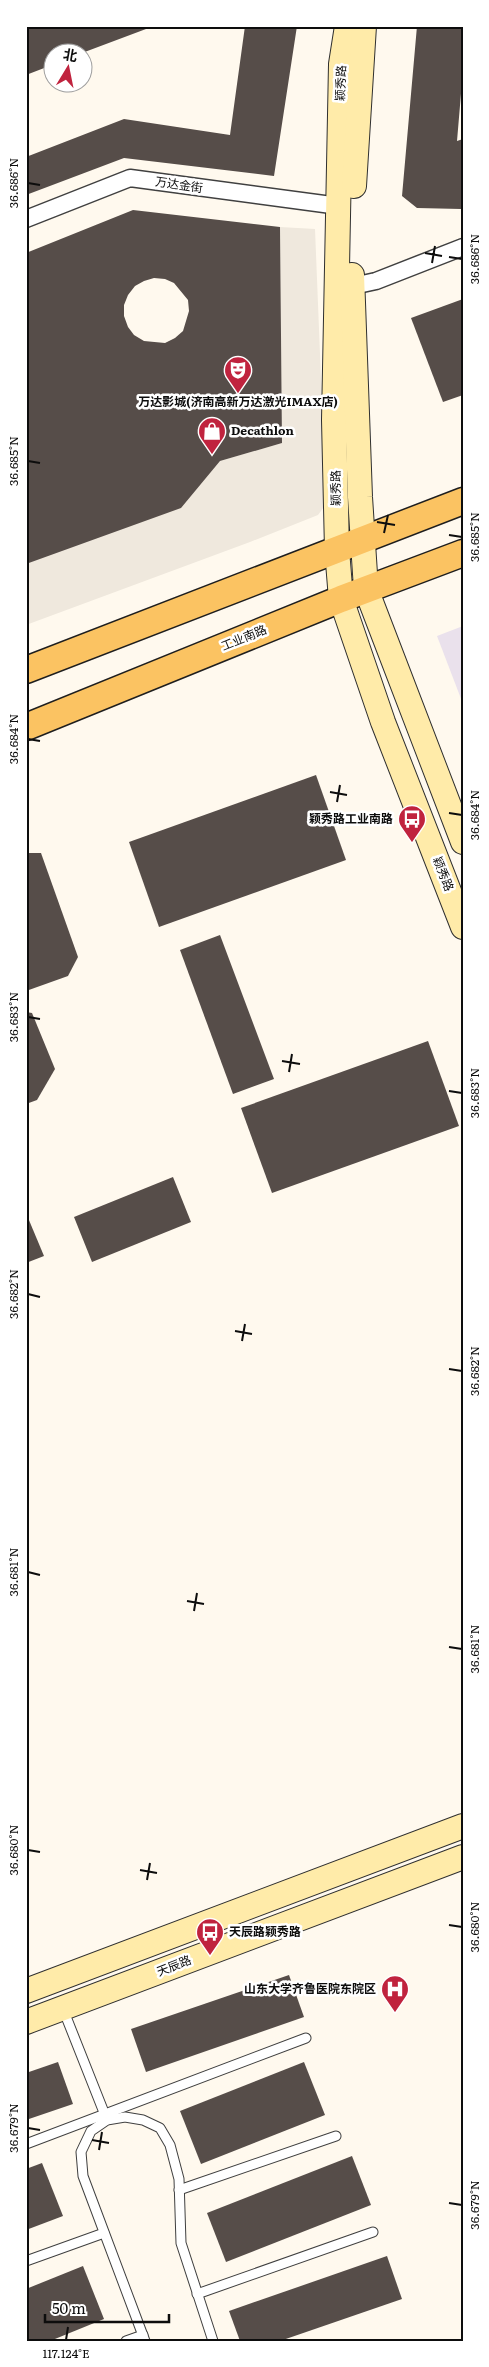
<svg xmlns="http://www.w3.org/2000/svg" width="489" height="2367" font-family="Literata,'Noto Sans SC',serif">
<rect width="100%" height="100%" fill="#fff9ee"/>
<path fill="#eae1ec" d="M463,626V704L437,636Z"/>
<path fill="#efe8dd" d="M280,227L315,229L326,504L318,515L250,542L26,625V564L220,461L282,443Z"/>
<g fill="#564d49" fill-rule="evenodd">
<path d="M26,26H154L82,53L52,52V65L26,75Z"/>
<path d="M245,26H297L274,176L124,158L26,195V157L124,119L230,135Z"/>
<path d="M417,26H463V70L457,141L463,139V208L461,209L417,208L402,196Z"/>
<path d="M133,210L280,227L282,443L220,461L181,508L26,564V253ZM154,278L165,279L174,283L188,300L189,311L183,331L175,338L165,343L144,341L134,335L128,327L124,316V305L128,295L135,286L144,281Z"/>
<path d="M463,299V395L443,402L411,318Z"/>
<path d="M316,775L346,860L159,927L129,842Z"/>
<path d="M26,853H41L78,957L68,976L26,991Z"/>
<path d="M220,935L274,1079L233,1094L180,950Z"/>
<path d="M26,1012L32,1013L55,1069L37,1100L26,1104Z"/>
<path d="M428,1041L459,1126L272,1193L241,1108Z"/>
<path d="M173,1177L191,1222L92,1262L74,1217Z"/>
<path d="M26,1213L44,1256L26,1263Z"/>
<path d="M289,1975L304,2017L146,2072L131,2029Z"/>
<path d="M58,2062L73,2104L26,2120V2073Z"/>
<path d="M304,2062L325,2115L201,2164L180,2111Z"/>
<path d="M352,2156L371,2205L226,2262L207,2213Z"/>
<path d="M42,2163L63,2216L26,2230V2169Z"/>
<path d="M387,2256L402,2299L280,2341H240L229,2311Z"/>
<path d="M83,2266L104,2319L50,2341H26V2289Z"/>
</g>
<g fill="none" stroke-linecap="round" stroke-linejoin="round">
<g stroke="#404040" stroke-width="11">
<g id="lane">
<path d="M63,2009L107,2120"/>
<path d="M26,2144L306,2038"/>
<path d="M179,2190L336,2136"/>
<path d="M26,2261L104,2233"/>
<path d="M197,2294L373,2232"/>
<path d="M126,2341L143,2335"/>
<path d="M145,2341L83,2176L81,2152L91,2131L107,2120L125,2117L143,2120L160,2128L170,2145L179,2179L181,2243L213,2341"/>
</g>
</g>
<g stroke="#404040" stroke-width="19">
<g id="street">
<path d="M26,219L130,178L339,206"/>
<path d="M353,286L376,281L463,247"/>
</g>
</g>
<g stroke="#2f2f2f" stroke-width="26">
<g id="secondary">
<path d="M347,26L341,64L334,420L337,550L341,599L383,722L463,927"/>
<path d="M354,186L364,26"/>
<path d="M352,275L360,497L366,589L463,842"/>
<path d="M26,1991L463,1826"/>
<path d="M26,2022L463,1857"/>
</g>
</g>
<g stroke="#1e1e1e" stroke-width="29">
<g id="primary">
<path d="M26,670L463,501"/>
<path d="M26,727L341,599L463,553"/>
</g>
</g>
<use href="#lane" stroke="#fff" stroke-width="9"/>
<use href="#street" stroke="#fff" stroke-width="16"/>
<use href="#secondary" stroke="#ffeba9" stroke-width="24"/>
<use href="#primary" stroke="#fbc362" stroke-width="26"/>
</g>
<path fill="none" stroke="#0d0d0d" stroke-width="2" d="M28,183L40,185M425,253L442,256M449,257L462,259M432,263L435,246M28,461L40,463M377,522L395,525M384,533L388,515M449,535L462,537M28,739L40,741M330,792L347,795M337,802L340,785M449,813L462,815M28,1017L40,1019M282,1061L300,1064M289,1072L292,1054M449,1091L462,1093M28,1294L40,1297M235,1331L252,1334M242,1341L245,1324M449,1369L462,1371M28,1572L40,1575M187,1601L204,1604M194,1611L197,1593M449,1647L462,1649M28,1850L40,1852M140,1870L157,1873M147,1880L150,1863M449,1925L462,1927M28,2128L40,2130M92,2140L109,2143M99,2150L102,2132M449,2203L462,2205M66,2340L68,2327"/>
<defs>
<g id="theatre-pin" transform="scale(1.4375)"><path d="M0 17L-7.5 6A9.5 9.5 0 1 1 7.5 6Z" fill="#c0233e" stroke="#fff"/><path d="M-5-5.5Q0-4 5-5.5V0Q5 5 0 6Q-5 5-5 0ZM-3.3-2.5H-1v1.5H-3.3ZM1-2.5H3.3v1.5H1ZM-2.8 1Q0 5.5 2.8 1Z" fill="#fff"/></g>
<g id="shop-pin" transform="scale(1.4375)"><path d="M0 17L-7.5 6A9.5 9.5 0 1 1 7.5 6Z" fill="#c0233e" stroke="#fff"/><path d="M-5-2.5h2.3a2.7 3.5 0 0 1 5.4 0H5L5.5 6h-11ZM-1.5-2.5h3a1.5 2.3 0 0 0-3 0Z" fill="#fff"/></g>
<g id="bus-pin" transform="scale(1.4375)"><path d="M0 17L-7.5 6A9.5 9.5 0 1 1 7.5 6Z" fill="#c0233e" stroke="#fff"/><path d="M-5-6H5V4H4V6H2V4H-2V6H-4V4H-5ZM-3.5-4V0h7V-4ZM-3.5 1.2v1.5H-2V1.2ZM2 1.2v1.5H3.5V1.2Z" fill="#fff"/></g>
<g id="hospital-pin" transform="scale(1.4375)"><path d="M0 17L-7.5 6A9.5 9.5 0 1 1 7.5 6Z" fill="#c0233e" stroke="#fff"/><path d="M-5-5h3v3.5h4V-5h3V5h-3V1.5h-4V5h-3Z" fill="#fff"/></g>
</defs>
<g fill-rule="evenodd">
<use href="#theatre-pin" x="238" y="370"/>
<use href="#shop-pin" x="212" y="431"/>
<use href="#bus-pin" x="412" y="819"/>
<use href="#bus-pin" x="210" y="1932"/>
<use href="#hospital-pin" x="395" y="1989"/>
</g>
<g text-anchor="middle" stroke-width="5" stroke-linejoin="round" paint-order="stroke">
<g font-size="12" fill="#0d0d0d" stroke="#fff">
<text transform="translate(341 83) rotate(-88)" y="4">颖秀路</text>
<text transform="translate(179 185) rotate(8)" y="4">万达金街</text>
<text transform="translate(336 488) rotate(-91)" y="4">颖秀路</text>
<text transform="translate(244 638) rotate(-22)" y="4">工业南路</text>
<text transform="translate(443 874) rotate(69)" y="4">颖秀路</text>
<text transform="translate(174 1966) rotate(-21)" y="4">天辰路</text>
</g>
<g font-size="12" font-weight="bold" fill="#0d0d0d" stroke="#fff" text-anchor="start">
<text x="238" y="406" text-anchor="middle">万达影城(济南高新万达激光IMAX店)</text>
<text x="231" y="435">Decathlon</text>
<text x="393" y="823" text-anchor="end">颖秀路工业南路</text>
<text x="229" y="1936">天辰路颖秀路</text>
<text x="376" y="1993" text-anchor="end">山东大学齐鲁医院东院区</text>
</g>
</g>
<rect width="489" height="2367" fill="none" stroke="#ffffff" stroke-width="55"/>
<g transform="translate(68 68) rotate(10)"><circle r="24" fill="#ffffff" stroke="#9e9e9e"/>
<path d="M0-4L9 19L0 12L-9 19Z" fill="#c0233e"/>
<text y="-8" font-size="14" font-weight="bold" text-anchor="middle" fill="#0d0d0d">北</text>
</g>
<path d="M45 2314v8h124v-8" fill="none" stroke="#0d0d0d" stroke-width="2.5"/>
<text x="52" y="2314" font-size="15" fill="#0d0d0d" stroke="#ffffff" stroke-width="4" paint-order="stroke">50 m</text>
<rect x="28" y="28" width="434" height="2312" fill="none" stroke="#0d0d0d" stroke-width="2"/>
<g font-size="12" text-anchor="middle" fill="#0d0d0d">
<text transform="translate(14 183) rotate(-90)" y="4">36.686°N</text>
<text transform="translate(475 259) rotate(-90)" y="4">36.686°N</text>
<text transform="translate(14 461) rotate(-90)" y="4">36.685°N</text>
<text transform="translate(475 537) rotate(-90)" y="4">36.685°N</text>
<text transform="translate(14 739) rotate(-90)" y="4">36.684°N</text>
<text transform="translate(475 815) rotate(-90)" y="4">36.684°N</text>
<text transform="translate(14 1017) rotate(-90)" y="4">36.683°N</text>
<text transform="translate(475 1093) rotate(-90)" y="4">36.683°N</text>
<text transform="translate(14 1294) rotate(-90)" y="4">36.682°N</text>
<text transform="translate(475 1371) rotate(-90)" y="4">36.682°N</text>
<text transform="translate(14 1572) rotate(-90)" y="4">36.681°N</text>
<text transform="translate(475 1649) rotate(-90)" y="4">36.681°N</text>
<text transform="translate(14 1850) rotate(-90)" y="4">36.680°N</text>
<text transform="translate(475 1927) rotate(-90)" y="4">36.680°N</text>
<text transform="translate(14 2128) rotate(-90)" y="4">36.679°N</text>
<text transform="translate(475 2205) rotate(-90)" y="4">36.679°N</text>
<text x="66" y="2358">117.124°E</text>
</g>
</svg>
